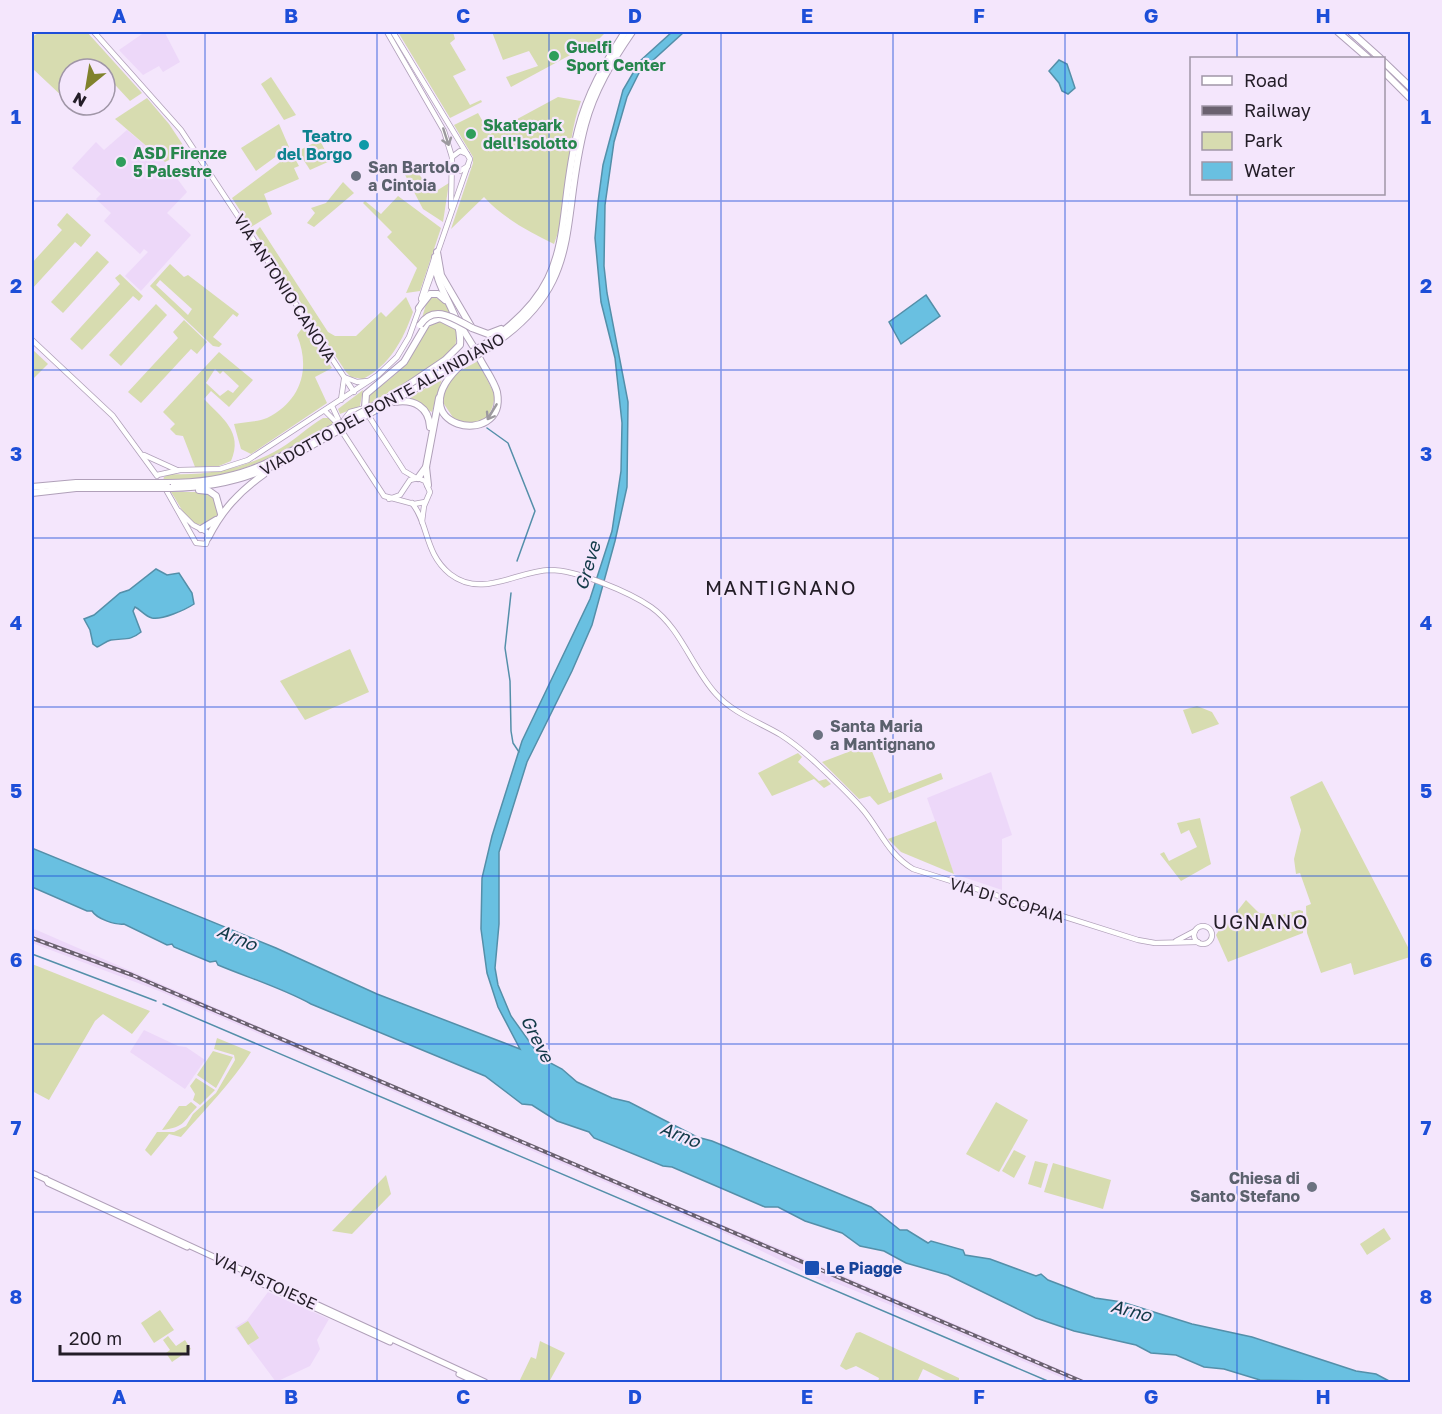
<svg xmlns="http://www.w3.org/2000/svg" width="1442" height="1414" font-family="'Golos Text',sans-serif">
<rect width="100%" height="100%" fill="#f4e6fc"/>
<g fill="#edd8f9">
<path d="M145,32L165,33L180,62L163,72L159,66L143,75L119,50Z"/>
<path d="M127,130L165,162L187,192L167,213L191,235L141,291L125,276L148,252L144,249L140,254L104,221L111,213L96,199L101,194L72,168L96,142L104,150Z"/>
<path d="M991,772L1012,835L1002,839V890L954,874L927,798Z"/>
<path d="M32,928L564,1159L795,1255L1089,1382H1072L888,1304L831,1281L829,1284L731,1236L159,991L32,943Z"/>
<path d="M144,1030L178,1046L186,1047L205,1060L185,1089L130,1052Z"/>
<path d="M268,1292L329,1319L317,1340L320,1349L310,1366L276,1382L235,1327L247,1320Z"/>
</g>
<g fill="#d7dcb0" fill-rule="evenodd">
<path d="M40,32H87L142,93L130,101L105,74V69L96,65L93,69H69V94L65,99L32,68V37Z"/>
<path d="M398,32H453L455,39L450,43L466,70L453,76L470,105L481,100L482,102L450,118Z"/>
<path d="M492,32H606L598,40L511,87L506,77L538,66L529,51L503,60Z"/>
<path d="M271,77L296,115L284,120L261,84Z"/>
<path d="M558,97L581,101C563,148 572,201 554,244C528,231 503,218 484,197L451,229L473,163V157L454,125L478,113L490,134L494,132L492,129L495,131Z"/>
<path d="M147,98L169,124L187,151L165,162L115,119Z"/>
<path d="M279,124L289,147L256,171L241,148Z"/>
<path d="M320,140L330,161L310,170L298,151Z"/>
<path d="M292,153L299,166L294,168L299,179L264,194L272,214L251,227L232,198Z"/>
<path d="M412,165L433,193L449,183L443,222L423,209L403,171Z"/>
<path d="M343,182L354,193L314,227L307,223L315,213L311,208L326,203Z"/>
<path d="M398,196L441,228L420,291L406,293L417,268L387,237L392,232L363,203L365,201L381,214Z"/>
<path d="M67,213L91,235L81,247L75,242L32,289V263L62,230L57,225Z"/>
<path d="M260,227L328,332L335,336H356L381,312L386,317L406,297L413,312C403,340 390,365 363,379L351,377L346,372L255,232Z"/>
<path d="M97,251L109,262L63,313L51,302Z"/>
<path d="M170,264L184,277L188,275L239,314L237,317L233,314L213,337L222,344L219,347L213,346L150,286ZM160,280L192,309L188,315L156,285Z"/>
<path d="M120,274L143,296L139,301L133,296L82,350L70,339L120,284L115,278Z"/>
<path d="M433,297L444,301L451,315L436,311L421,321L427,301Z"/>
<path d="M156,304L167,315L121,366L109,355Z"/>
<path d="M184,320L207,342L197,354L191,349L141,403L128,392L178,338L173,332Z"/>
<path d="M437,321H446L457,331L455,350L424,372L367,405L368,396C381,385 394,378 404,365C416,351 421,329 437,321Z"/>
<path d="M303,327L332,368L315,377L327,403L251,454L241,449L234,424C244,422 258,422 267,418C301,401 311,369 297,335Z"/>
<path d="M32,349L48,364L32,380Z"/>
<path d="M219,352L253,380L229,407L211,391L204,399C221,417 244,432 231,461L219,466L195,467L183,436L176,435L170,429L175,424L163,412ZM215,369L220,374L223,371L239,386L233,393L228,390L220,396L206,383Z"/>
<path d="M478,361L495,395C491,423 479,427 454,419L442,401C447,376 456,373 478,361Z"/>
<path d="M442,379L432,412L406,399Z"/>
<path d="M363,390L360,406L340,414L338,409Z"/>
<path d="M323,418H329L334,423C280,454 228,484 163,481L164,477L170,474C209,476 247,468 281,448C296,439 308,427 323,418Z"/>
<path d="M171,492H205L213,496C214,500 218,505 218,509C219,521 203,528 194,523C184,517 178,502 171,492Z"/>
<path d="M350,649L369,692L305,720L280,681Z"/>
<path d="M1197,706L1212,712L1219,724L1192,734L1183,710Z"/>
<path d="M869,744L889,793L941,773L943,779L878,805L870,796L859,799L822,762Z"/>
<path d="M798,753L802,757L798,762L819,781L826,779L831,784L824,788L814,779L772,796L758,773Z"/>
<path d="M1322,781L1410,951V957L1354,975L1351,963L1321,973L1307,933L1306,906L1311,904L1300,873L1296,874L1294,859L1301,830L1290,797Z"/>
<path d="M1200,818L1211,864L1181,881L1160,854L1164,852L1169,861L1197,847L1189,830L1181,834L1177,823Z"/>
<path d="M936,821L954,874L901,852L888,839Z"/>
<path d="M1246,900L1259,913L1282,915L1299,910L1303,911V933L1228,962L1216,935L1221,927L1224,928Z"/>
<path d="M32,964L150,1011L132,1034L103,1014L95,1021L49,1100L32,1091Z"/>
<path d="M217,1038L251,1052C231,1084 205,1109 181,1137L169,1134L151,1156L145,1150L157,1132H174L186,1126L193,1114L216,1093L235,1060L234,1055L214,1049Z"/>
<path d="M213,1051L233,1057L216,1088L197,1075Z"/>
<path d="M196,1078L215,1090L200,1105L193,1100L195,1094L190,1086Z"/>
<path d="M191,1102L197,1107C182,1122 186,1127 162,1130L179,1106H186Z"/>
<path d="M996,1102L1028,1120L999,1172L966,1154Z"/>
<path d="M1014,1150L1026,1156L1014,1178L1002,1171Z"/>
<path d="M1035,1161L1048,1164L1041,1188L1028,1184Z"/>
<path d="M1053,1163L1111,1180L1103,1209L1044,1192Z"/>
<path d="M386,1175L391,1194L352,1234L332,1231Z"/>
<path d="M1384,1228L1391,1239L1367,1255L1360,1244Z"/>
<path d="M160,1310L174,1330L154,1343L141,1323Z"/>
<path d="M248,1321L259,1338L248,1345L237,1328Z"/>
<path d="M860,1332L959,1378V1382H949L923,1369L917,1382H878L879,1378L856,1366L846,1370L840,1366L856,1333Z"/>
<path d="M168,1336L176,1346L185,1340L191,1349L172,1362L166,1353L170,1350L163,1340Z"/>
<path d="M540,1341L565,1353L549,1382H519L531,1357L536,1359Z"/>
</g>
<g fill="#69c0e1" stroke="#548fa9" stroke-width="1.5">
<path d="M672,32H684L639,73L627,97L614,142L605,205L604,266L607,293L628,402L627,487L615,541L592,625L572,671L527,762L499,852V924L495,968L498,985L511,1016L541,1058L562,1069L577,1082L612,1098L629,1102L697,1137L712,1141L871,1207L900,1230H907L928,1243L931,1241L963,1250L965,1255L990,1259L1036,1276L1041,1274L1048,1280L1095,1298L1122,1302L1192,1324L1252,1337L1356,1371L1376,1374L1391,1382L1260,1380L1224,1369L1204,1367L1176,1355L1151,1353L1136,1345L1074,1331L1036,1318L948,1275L906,1263L884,1251L860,1246L842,1233L805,1221L778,1207H765L672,1167L663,1166L594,1138L589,1132L557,1121L532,1105L522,1104L485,1076L311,1004C282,988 249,978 218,965L216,961L210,962L174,947L172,944L167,945L124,924C115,925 97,919 92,911H87L32,887V848L276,948L377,994L520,1049L498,1007L487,973L481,929L482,878L492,836L522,741L590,599L612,531L621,471L622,423L615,358L601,302L595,238L598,202L603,165L623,90L640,61Z"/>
<path d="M1059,60L1067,64L1075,88L1068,94L1062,91L1059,83L1049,71Z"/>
<path d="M926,295L940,316L901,344L889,322Z"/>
<path d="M156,569L167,575L179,573L192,593L194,604C185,610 162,620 152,618C145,616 141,610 135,607L133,611L141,632C130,641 125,638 111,640C106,641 102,645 97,647L93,644L90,630L84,619L94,615L120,593L129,590Z"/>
</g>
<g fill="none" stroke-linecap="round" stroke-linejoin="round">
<g stroke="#548fa9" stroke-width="1.5">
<path d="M487,428L508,443L535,511L517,561"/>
<path d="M511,593L505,648L510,681L511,731L513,743L519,752"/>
<path d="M32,954L156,1001"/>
<path d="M163,1004L1050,1382"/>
</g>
<g stroke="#b0a0b9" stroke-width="6">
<g id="minor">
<path d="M94,32L181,130L354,392"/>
<path d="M387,32L444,131L452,157L451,207"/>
<path d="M393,32L470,159L437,254"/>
<path d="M452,157L460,151L467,154"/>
<path d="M452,167L460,171L468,166"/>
<path d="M421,299L434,259"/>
<path d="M32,340L113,416L157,476"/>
<path d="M344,377L357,382L368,381"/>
<path d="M341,400L344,379"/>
<path d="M332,406L339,421"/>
<path d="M325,411L336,422"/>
<path d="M370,418L404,471L416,478"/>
<path d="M343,421L350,412L365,408"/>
<path d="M343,433L384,496L414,504L425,502"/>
<path d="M144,455L177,470"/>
<path d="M157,475L180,470L220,469L248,460L378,375L397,357L409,337L434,268"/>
<path d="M165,488L196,543L206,544L208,538L207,532L193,525L179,511"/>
<path d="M389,499L400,495L410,480L418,478L425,481L430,492L424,506L422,522"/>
<path d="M412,503C429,524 424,553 450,574C482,599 516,571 550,570C577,570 629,592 651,607C681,628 692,668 716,694C733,713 759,722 781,735C792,742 803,751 813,760C830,776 849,793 864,811C881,832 889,855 913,869L1138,940L1155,943L1198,942"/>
<circle cx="1203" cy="935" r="9"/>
<path d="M1176,941L1195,931"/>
</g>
</g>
<g stroke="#b0a0b9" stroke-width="7">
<g id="major">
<path d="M32,1173L485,1382"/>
<path d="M46,1179L48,1183L187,1247"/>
<path d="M254,1280L390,1342"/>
<path d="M459,1374L476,1382"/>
</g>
</g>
<g stroke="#b0a0b9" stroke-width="8">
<g id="highway">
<path d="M1338,32L1368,58"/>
<path d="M1351,32L1380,58"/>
<path d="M1384,62L1410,87"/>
<path d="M1384,72L1410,98"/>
<path d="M437,252L441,275L472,328L488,334L501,329"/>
<path d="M419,308L430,294H438L445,300"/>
<path d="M457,320L473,346"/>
<path d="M479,348C582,283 553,229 578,130C587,94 605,63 625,32"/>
<path d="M482,352C588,286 558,226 585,125C594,91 612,61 632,32"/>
<path d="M463,363C392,427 508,451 497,392C494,381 485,369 480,359"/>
<path d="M420,381L469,354"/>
<path d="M389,398L445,360L460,345C463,313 433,289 435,257"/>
<path d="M395,402C414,399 429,407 430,427"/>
<path d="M383,406L453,368"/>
<path d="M365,408L366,394L404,362L427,323L440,318L456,326"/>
<path d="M418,478L426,467"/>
<path d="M167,483C236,483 270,464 329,430"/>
<path d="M428,485L426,467L439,398"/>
<path d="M32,487L76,483H158"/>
<path d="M171,488C240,487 274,467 332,434"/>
<path d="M199,490L209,491L216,496L221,514"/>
<path d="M32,493L76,488H159"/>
<path d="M201,529L216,520"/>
<path d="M208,538C222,510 239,492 264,474"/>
</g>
</g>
<use href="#minor" stroke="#fff" stroke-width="4.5"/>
<use href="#major" stroke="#fff" stroke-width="5"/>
<use href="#highway" stroke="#fff" stroke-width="6"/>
<g stroke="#6a616f" stroke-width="4">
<path id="rail" d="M32,938L132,975L1083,1382"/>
</g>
<use href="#rail" stroke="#f4e6fc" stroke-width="1.5" stroke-dasharray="4.5" stroke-linecap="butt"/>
<g stroke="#b0a0b9" stroke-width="8" stroke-linecap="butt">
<g id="highway-bridge">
<path d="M420,325C434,303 455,319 472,328"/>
<path d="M469,354L479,348"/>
<path d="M472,358L482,352"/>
<path d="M329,430L381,402"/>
<path d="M332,434L383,406"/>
<path d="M158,483H167"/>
<path d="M159,488H171"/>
</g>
</g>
<use href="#highway-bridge" stroke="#fff" stroke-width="6"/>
</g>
<defs><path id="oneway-shaft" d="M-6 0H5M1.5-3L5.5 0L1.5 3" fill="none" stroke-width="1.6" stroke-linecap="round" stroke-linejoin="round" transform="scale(1.5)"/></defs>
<g stroke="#9c999e">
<use href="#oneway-shaft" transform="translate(446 137) rotate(72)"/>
<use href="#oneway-shaft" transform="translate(492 412) rotate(121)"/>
</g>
<path fill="none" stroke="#1d4ed8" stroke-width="1.5" stroke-opacity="0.55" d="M205,32V1382M377,32V1382M549,32V1382M721,32V1382M893,32V1382M1065,32V1382M1237,32V58M1237,194V1382M32,201H1410M32,370H1410M32,538H1410M32,707H1410M32,876H1410M32,1044H1410M32,1212H1410"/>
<g fill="#2e9e5b" stroke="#f4e6fc" stroke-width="2">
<circle cx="554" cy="56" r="6"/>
<circle cx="471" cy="134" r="6"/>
<circle cx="121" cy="162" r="6"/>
</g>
<circle fill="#0f9aa8" stroke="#f4e6fc" stroke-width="2" cx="364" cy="145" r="6"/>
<g fill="#6b7280" stroke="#f4e6fc" stroke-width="2">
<circle cx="356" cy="176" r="6"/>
<circle cx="818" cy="735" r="6"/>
<circle cx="1312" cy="1187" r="6"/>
</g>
<rect fill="#1a4fb4" stroke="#f4e6fc" stroke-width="2" x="804" y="1260" width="16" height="16" rx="3"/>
<g text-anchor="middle" stroke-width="4.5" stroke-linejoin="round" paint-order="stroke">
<g font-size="16" font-weight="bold" fill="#27864d" stroke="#f4e6fc" text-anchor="start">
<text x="566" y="53">Guelfi<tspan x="566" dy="18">Sport Center</tspan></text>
<text x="483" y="131">Skatepark<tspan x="483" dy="18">dell'Isolotto</tspan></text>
<text x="133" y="159">ASD Firenze<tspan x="133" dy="18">5 Palestre</tspan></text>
</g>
<g font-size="16" font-weight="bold" fill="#0d838f" stroke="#f4e6fc" text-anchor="end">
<text x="352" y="142">Teatro<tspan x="352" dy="18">del Borgo</tspan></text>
</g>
<g font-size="16" font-weight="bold" fill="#5b616d" stroke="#f4e6fc" text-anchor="start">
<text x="368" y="173">San Bartolo<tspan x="368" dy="18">a Cintoia</tspan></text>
<text x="830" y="732">Santa Maria<tspan x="830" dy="18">a Mantignano</tspan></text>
<text x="1300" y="1184" text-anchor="end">Chiesa di<tspan x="1300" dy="18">Santo Stefano</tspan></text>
</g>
<g font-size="16" fill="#231d27" stroke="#f4e6fc">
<text transform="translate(285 288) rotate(57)" y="6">VIA ANTONIO CANOVA</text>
<text transform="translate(382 404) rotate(-29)" y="6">VIADOTTO DEL PONTE ALL'INDIANO</text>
<text transform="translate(1007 900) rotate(17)" y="6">VIA DI SCOPAIA</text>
<text transform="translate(265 1281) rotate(25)" y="6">VIA PISTOIESE</text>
</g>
<g font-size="16" font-weight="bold" fill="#164399" stroke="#f4e6fc" text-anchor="start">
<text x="826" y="1274">Le Piagge</text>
</g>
<g font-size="18" font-style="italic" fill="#113947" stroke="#f4e6fc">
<text transform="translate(588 566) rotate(-73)" y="6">Greve</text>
<text transform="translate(237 938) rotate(23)" y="6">Arno</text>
<text transform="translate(537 1039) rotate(63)" y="6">Greve</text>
<text transform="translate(680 1135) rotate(22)" y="6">Arno</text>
<text transform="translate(1131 1311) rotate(15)" y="6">Arno</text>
</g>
<g font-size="20" letter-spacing="1.5" fill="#231d27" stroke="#f4e6fc">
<text x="781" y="595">MANTIGNANO</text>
<text x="1261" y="929">UGNANO</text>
</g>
</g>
<rect width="1442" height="1414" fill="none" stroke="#f4e6fc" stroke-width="66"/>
<rect x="1190" y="57" width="195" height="138" fill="#f4e6fc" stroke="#a096a7" stroke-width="1.5"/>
<rect x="1202" y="76" width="30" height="9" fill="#ffffff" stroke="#a096a7" stroke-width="1.5"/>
<text x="1244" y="87" font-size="18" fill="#231d27">Road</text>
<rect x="1202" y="106" width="30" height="9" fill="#6a616f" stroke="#a096a7" stroke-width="1.5"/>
<text x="1244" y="117" font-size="18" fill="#231d27">Railway</text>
<rect x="1202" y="132" width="30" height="18" fill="#d7dcb0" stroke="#a096a7" stroke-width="1.5"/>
<text x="1244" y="147" font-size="18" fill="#231d27">Park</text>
<rect x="1202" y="162" width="30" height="18" fill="#69c0e1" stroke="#a096a7" stroke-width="1.5"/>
<text x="1244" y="177" font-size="18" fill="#231d27">Water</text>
<g transform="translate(87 87) rotate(210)"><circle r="28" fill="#f4e6fc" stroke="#a096a7" stroke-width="1.5"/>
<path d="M0-4.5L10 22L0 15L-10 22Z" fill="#80822c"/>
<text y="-9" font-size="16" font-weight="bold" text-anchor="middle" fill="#231d27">N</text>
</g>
<path d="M60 1345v9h128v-9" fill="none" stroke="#231d27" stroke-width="3"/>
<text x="69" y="1345" font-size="18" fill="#231d27" stroke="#f4e6fc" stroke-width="4.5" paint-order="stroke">200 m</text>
<rect x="33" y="33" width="1376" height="1348" fill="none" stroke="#1d4ed8" stroke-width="2"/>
<g font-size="20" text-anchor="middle" font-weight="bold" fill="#1d4ed8">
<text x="119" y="23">A</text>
<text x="291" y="23">B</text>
<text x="463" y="23">C</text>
<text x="635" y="23">D</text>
<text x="807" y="23">E</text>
<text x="979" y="23">F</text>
<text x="1151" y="23">G</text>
<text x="1323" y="23">H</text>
<text x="16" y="124">1</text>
<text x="1426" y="124">1</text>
<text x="16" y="293">2</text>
<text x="1426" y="293">2</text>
<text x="16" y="461">3</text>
<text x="1426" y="461">3</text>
<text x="16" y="630">4</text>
<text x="1426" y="630">4</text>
<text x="16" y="798">5</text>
<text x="1426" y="798">5</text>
<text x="16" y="967">6</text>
<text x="1426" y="967">6</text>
<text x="16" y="1135">7</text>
<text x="1426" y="1135">7</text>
<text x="16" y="1304">8</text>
<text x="1426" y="1304">8</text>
<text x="119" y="1404">A</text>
<text x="291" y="1404">B</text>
<text x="463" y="1404">C</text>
<text x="635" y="1404">D</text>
<text x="807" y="1404">E</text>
<text x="979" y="1404">F</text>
<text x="1151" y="1404">G</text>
<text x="1323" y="1404">H</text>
</g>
</svg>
